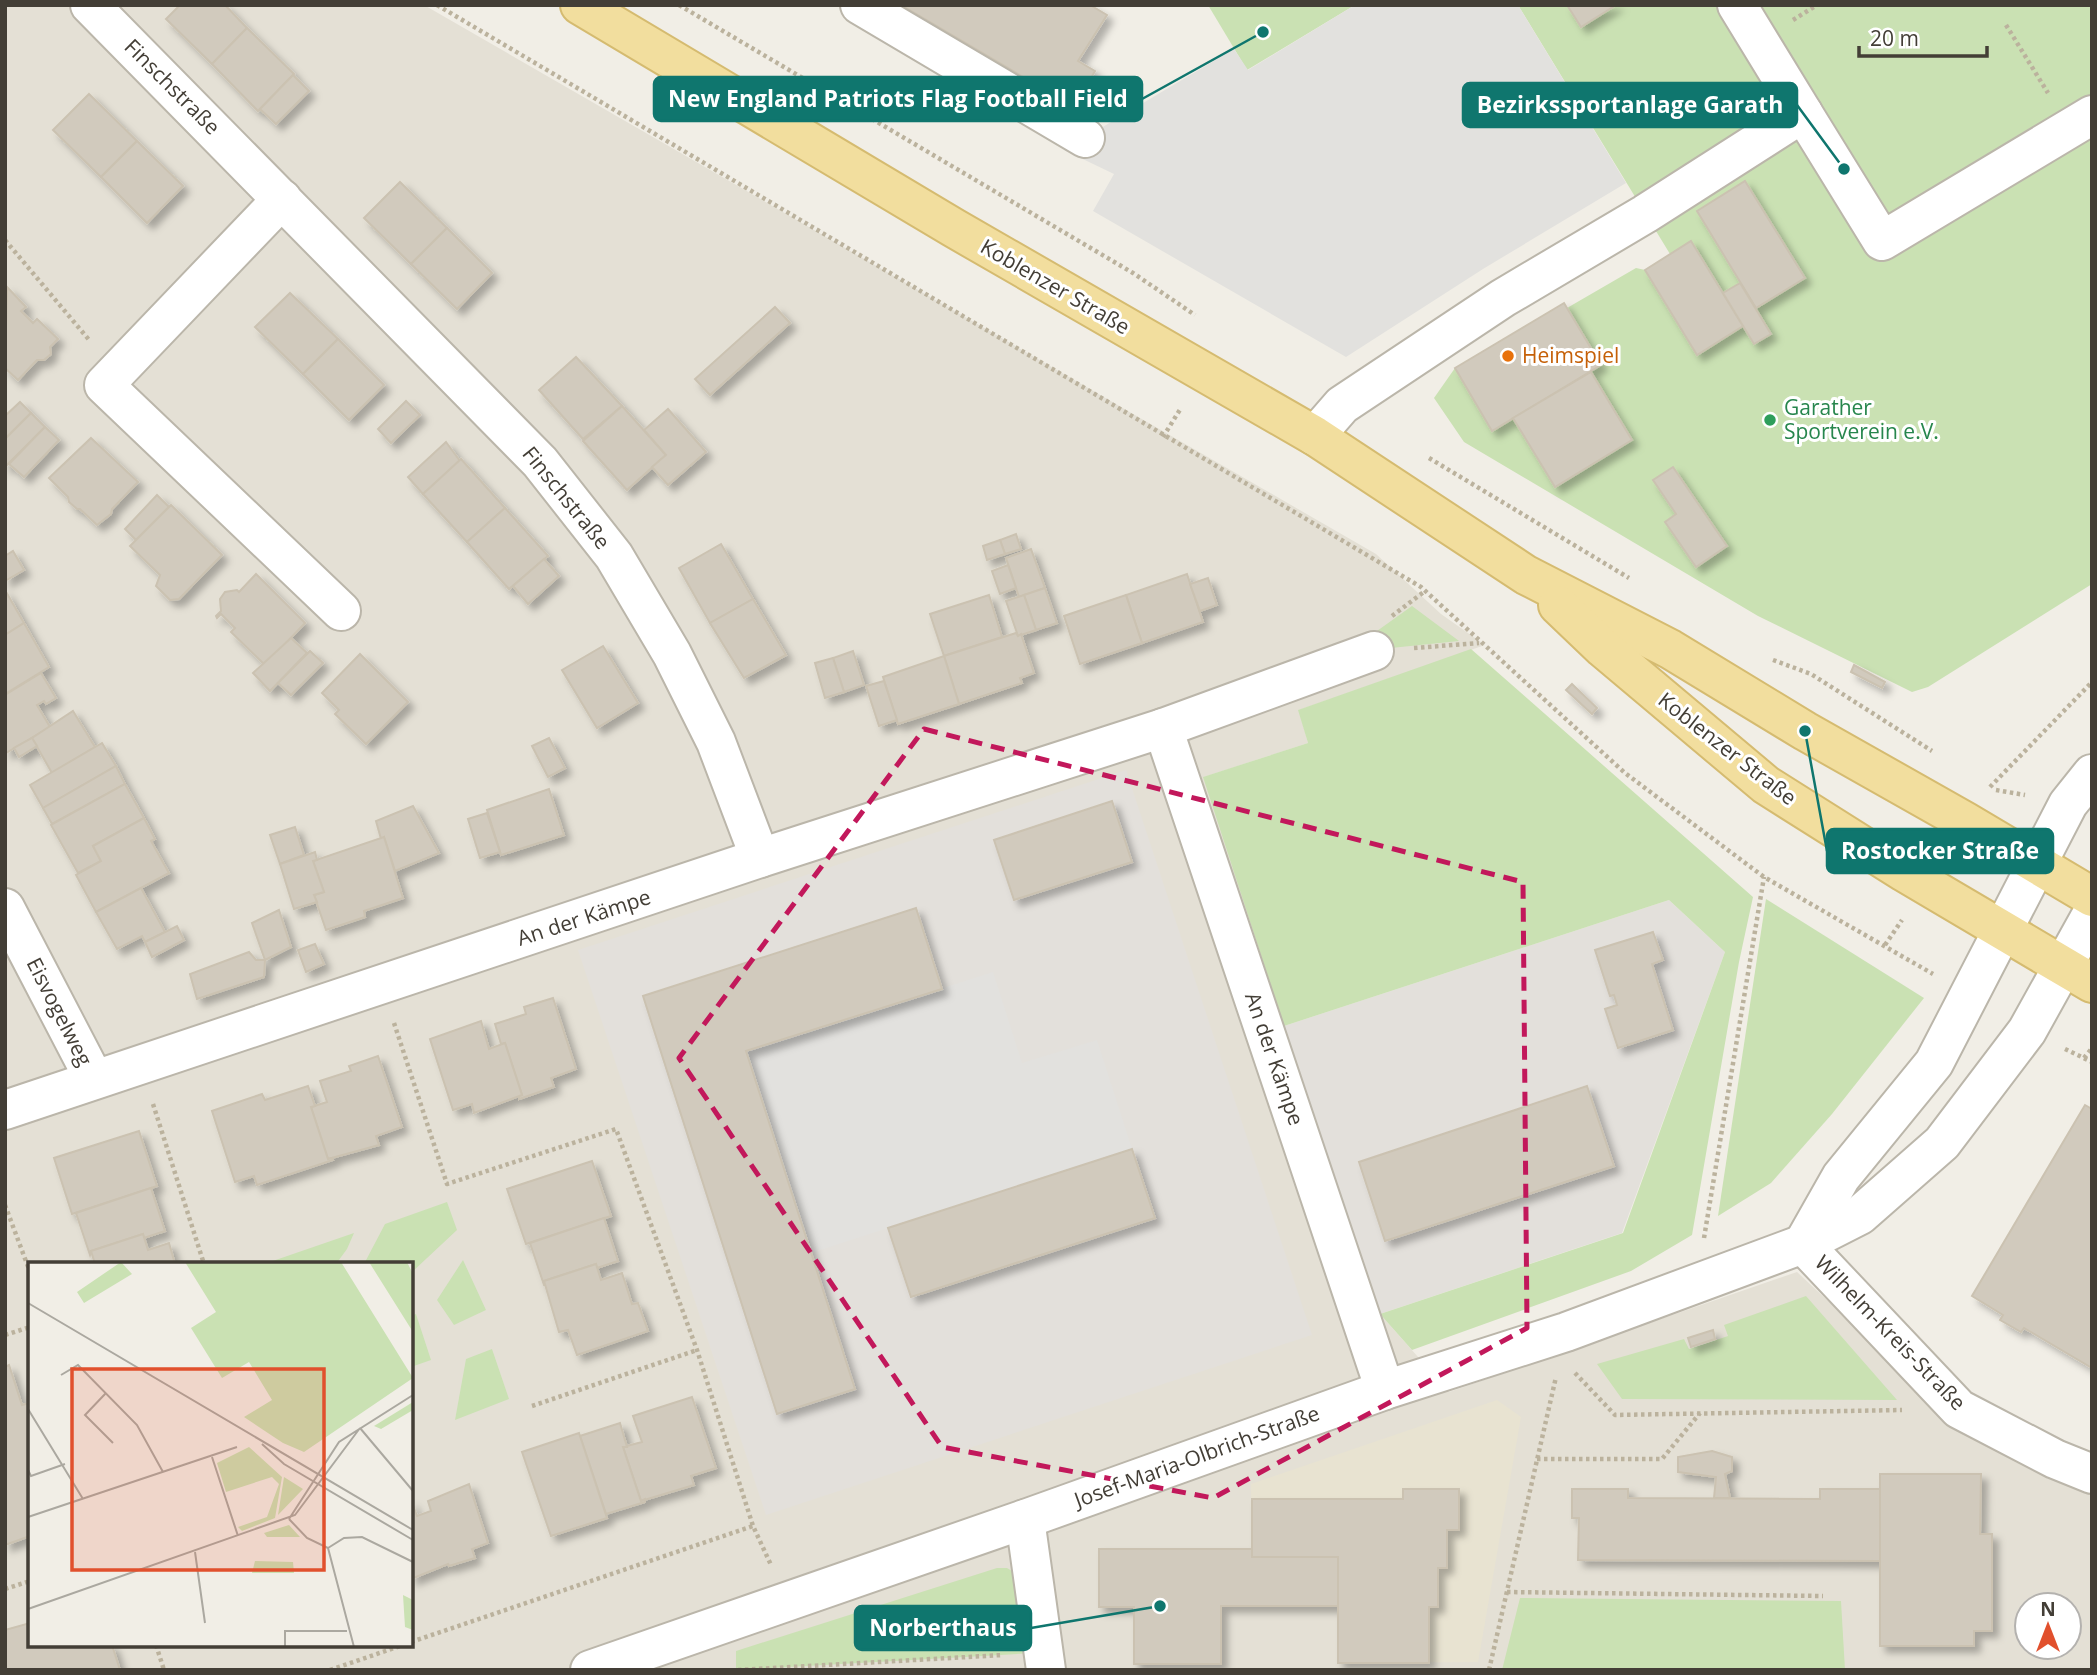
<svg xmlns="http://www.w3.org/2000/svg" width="2097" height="1675" font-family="'Open Sans',sans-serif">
<defs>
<filter id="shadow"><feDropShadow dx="6" dy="6" stdDeviation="3.5" flood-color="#0004"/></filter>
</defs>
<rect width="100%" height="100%" fill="#f1eee6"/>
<path fill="#e4e0d5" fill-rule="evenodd" d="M5,5H424L1376,554L1441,614L1485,645L1299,710L1308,743L1204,777L1380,1314L1449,1392L1797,1272L1954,1419L2092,1479V1670H5ZM30,1264H411V1645H30ZM2027,1605H2069V1647H2027Z"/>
<g fill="#e3e0db">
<path d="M1126,770L1312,1335L766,1515L578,950Z"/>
<path d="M1669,900L1725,952L1622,1233L1380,1314L1284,1026Z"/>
</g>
<path fill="#e8e3d1" d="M1497,1400L1521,1417L1478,1662L1338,1663V1557H1252L1251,1484Z"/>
<g fill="#cae1b3">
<path d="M1208,5H1355L1247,70Z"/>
<path d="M1518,5H2092V584L1928,687L1912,692L1758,616L1464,442L1434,398L1455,368L1564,303L1567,308L1636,268L1645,270L1670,254Z"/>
<path d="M1412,606L1459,641L1391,648L1377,631Z"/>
<path d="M1471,649L1753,897L1739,962L1692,1235L1631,1271L1412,1350L1380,1314L1623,1233L1725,952L1669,900L1284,1026L1203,777L1308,743L1298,710Z"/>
<path d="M1766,899L1924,998L1832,1114L1771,1183L1718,1216Z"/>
<path d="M447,1202L457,1230L411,1273V1264H364L385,1224Z"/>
<path d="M354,1233L347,1249L336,1264H264Z"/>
<path d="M463,1260L486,1310L454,1325L437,1300Z"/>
<path d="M1806,1296L1897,1400L1622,1399L1597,1364L1684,1339L1689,1349L1728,1336L1724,1325Z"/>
<path d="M416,1314L431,1360L411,1367V1316Z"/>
<path d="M492,1349L509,1399L455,1420L466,1359Z"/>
<path d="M997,1568H1007L1017,1574L1034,1653L736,1670V1651Z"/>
<path d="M1520,1598L1841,1601L1845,1670H1502Z"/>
</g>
<g fill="#e2e1de">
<path d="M1355,5H1518L1626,183L1483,269L1346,357L1093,211L1114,174L1064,150L1234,49L1248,70Z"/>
<path d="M993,972L1022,1063L1097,1040L1132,1149L811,1253L746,1051Z"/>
</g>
<g fill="#d1cabd" stroke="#cbc2b1" stroke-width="2" filter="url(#shadow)">
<path d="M180,5H225L247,28L212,64L166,19Z"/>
<path d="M901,5H1090L1107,15L1078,61L1095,71L1074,107Z"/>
<path d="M1567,5H1616L1581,27Z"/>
<path d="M247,28L294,74L258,111L212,64Z"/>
<path d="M293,75L309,91L276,124L260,109Z"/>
<path d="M89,94L137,141L101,177L53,130Z"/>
<path d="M137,141L183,186L147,223L101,177Z"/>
<path d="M1745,181L1805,278L1756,308L1697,211Z"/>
<path d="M400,182L447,228L411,264L364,218Z"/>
<path d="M447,228L492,273L457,309L411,264Z"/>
<path d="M1691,241L1743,326L1697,355L1645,270Z"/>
<path d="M1740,283L1771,334L1754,344L1723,293Z"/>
<path d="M7,287L26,307L21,311L33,323L37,319L58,339L50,347L51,354L44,360H37L18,380L5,368Z"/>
<path d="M290,293L338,339L303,374L255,327Z"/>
<path d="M1564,303L1601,365L1492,431L1455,368Z"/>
<path d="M775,307L790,323L710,395L695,379Z"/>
<path d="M338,339L384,385L349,420L303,374Z"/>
<path d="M576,357L622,406L583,439L539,390Z"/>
<path d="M1591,372L1632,440L1555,487L1513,418Z"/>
<path d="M406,401L420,415L391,443L378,429Z"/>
<path d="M20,402L31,413L5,439V416Z"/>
<path d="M622,406L666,455L627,490L583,441Z"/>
<path d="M668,409L706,452L668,485L652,467L666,455L644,430Z"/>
<path d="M31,413L45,427L5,467V439Z"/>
<path d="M45,427L59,440L24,477L9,464Z"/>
<path d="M91,438L138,482L112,509L111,514L97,525L80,509H77L69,502L68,497L49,478Z"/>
<path d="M446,442L460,461L423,494L408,477Z"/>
<path d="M461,459L505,508L467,542L423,494Z"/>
<path d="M1673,467L1727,546L1696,567L1665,522L1676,514L1653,480Z"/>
<path d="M157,495L169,507L136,540L125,529Z"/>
<path d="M171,505L222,555L179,599L170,600L156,586L160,575L130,546Z"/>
<path d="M505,508L548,556L509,589L467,542Z"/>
<path d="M1016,534L1021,549L1005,554L1000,540Z"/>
<path d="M1000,540L1005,554L987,560L983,546Z"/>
<path d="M721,544L753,599L710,623L679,568Z"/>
<path d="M1031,549L1045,588L1019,597L1006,558Z"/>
<path d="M13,551L24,570L5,581V556Z"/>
<path d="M544,559L559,576L528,604L513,586Z"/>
<path d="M1008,565L1016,588L1000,594L992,571Z"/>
<path d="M256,574L305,623L265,665L231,632L235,628L221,614L217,618L216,616L221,611L220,599L225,592L237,590L239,592Z"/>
<path d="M1187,574L1203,622L1142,643L1126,595Z"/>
<path d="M1208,578L1217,605L1200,611L1190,584Z"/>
<path d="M1045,588L1057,623L1036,630L1024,595Z"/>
<path d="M5,590L24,623L5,635Z"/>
<path d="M989,595L1002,637L944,656L930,614Z"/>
<path d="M1024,595L1036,630L1018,636L1006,601Z"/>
<path d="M1126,595L1142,643L1080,664L1064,616Z"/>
<path d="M753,599L786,655L744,678L710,623Z"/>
<path d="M24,623L49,667L5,694V635Z"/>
<path d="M1016,633L1018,636L1021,634L1034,673L1020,678L1022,683L959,704L944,656Z"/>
<path d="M291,638L307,653L270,691L253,673Z"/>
<path d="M603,646L638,703L597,728L562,670Z"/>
<path d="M310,651L323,663L291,695L278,683Z"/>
<path d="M853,651L864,685L844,692L833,658Z"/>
<path d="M360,654L408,702L366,744L335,714L339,710L322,693Z"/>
<path d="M944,656L959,704L898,724L883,677Z"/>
<path d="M833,658L844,692L825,698L815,663Z"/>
<path d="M1854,665L1885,682L1882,688L1851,672Z"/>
<path d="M41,673L56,698L46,704L44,701L37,705L50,727L6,753L5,695Z"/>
<path d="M884,681L897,720L879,726L866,686Z"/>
<path d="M1572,684L1597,708L1592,714L1566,690Z"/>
<path d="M73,711L95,747L52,773L32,738Z"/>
<path d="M32,738L37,746L19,757L14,748Z"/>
<path d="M549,738L565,768L548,777L532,746Z"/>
<path d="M102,743L116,766L43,808L30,785Z"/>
<path d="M116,766L125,784L52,824L43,808Z"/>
<path d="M125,784L144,818L93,846L101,861L78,873L51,825Z"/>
<path d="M549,789L564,835L501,855L487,810Z"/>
<path d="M1112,801L1132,862L1014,900L994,840Z"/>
<path d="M413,806L439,853L395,871L384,837L381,839L376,821Z"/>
<path d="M487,813L500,852L480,858L468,819Z"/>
<path d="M144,818L155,839L151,841L169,873L96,912L76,875L101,861L93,846Z"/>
<path d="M295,827L304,855L280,864L270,835Z"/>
<path d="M384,837L403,898L364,911L365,917L326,930L314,895L324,892L313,861Z"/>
<path d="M315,852L317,860L313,861L324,892L314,895L317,902L294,909L280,864Z"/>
<path d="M141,888L165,932L145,942L142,936L117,949L96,912Z"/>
<path d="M916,908L942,989L746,1051L855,1389L777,1414L643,996Z"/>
<path d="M279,910L291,947L265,960L252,923Z"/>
<path d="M177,926L184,940L152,957L145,942Z"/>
<path d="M1653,932L1663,960L1652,964L1673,1030L1618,1048L1605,1009L1617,1005L1614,995L1610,996L1595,950Z"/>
<path d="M315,944L324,964L306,972L298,950Z"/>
<path d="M249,952L256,960H265L264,977L197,999L190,974Z"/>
<path d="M553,998L576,1069L551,1078L554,1087L519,1099V1096L522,1095L505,1043L501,1044L495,1024L526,1014L524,1007Z"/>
<path d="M481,1021L489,1049L505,1043L522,1095L474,1113L472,1104L453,1110L430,1039Z"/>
<path d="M378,1056L402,1127L376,1136L379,1145L328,1159L311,1107L327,1102L320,1081L351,1071L349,1066Z"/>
<path d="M308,1086L315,1106L311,1107L328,1159L332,1158L333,1160L257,1185L254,1176L235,1182L212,1111L262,1094L265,1100Z"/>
<path d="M1587,1086L1614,1166L1385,1241L1359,1162Z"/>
<path d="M2085,1105L2092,1109V1368L2024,1328L2021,1332L2000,1320L2003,1315L1972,1296Z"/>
<path d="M139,1131L157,1186L72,1214L54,1158Z"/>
<path d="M1132,1149L1155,1218L911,1297L888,1228Z"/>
<path d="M592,1161L611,1216L526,1244L507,1189Z"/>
<path d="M151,1188L165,1231L144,1238L143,1234L91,1251L90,1255L76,1213Z"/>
<path d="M604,1218L618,1261L597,1268L596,1264L544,1281L545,1285H544L530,1243Z"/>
<path d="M143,1234L148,1250L169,1243L175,1264H95L91,1251Z"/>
<path d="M596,1264L601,1280L622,1273L632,1304L638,1303L648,1331L577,1355L568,1330L559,1332L544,1281Z"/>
<path d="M1713,1330L1715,1339L1691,1347L1688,1338Z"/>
<path d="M9,1365L22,1405L30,1403V1536L5,1545V1367Z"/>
<path d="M692,1397L716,1468L691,1476L694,1485L641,1501L623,1447L642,1442L633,1416Z"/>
<path d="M620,1423L627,1447H623L641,1501L645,1499V1502L606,1514L580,1436Z"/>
<path d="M579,1433L607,1518L551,1536L522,1452Z"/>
<path d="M1712,1451L1732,1457V1471L1725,1474L1730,1498H1714L1716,1477L1678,1472V1457Z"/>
<path d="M1880,1474H1981L1980,1534H1992V1631H1974V1646H1880Z"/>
<path d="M469,1484L488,1543L472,1549L475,1558L449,1566L448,1564L411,1579V1500L417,1516L431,1511L428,1501Z"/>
<path d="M1403,1489H1459V1530H1447V1568H1438V1607H1429V1663H1338V1557H1252V1499H1403Z"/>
<path d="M1572,1489H1628V1498L1820,1499V1489H1880V1561L1578,1560L1579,1518H1572Z"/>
<path d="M1099,1549H1252V1557H1338V1606H1221V1664H1134V1607H1099Z"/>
<path d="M30,1623V1645H112L120,1670H5V1630Z"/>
</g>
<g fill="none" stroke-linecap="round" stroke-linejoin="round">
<g stroke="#bbb6aa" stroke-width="42">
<g id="minor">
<path d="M90,5L540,462L614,556L672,654L716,742L760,858"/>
<path d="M860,5L1085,138"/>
<path d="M1737,5L1803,113"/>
<path d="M282,199L104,385L341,611"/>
<path d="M1315,436L1342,405L1503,298L1645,214L1803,113L1882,241L2092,115"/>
<path d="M1163,728L1385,1390"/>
<path d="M5,908L94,1079"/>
<path d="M5,1110L760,858L1163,728L1374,651"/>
<path d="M1803,1244L1841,1177L1934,1063L2068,804L2092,774"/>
<path d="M1803,1244L1959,1409L2055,1459L2092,1474"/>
<path d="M1025,1519L1046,1670"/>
<path d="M590,1670L1025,1519L1385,1390L1566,1332L1803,1244L1860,1215L1942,1143L2027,1031L2092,914"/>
</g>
</g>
<g stroke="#d5bb70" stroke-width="42">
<g id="major">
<path d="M580,5L954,228L1315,436L1526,575L1670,649L1805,731L1966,822L2092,897"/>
<path d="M1558,605L1603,648L1766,785L1904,872L2092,983"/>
</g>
</g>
<g stroke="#bbb29d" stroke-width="4.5" stroke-dasharray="3.5 3.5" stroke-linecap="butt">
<path d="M437,5L1421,587L1625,773L1764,877L1933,974"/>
<path d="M679,5L1133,273L1195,315"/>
<path d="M1793,20L1817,5"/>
<path d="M2006,25L2048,93"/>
<path d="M5,240L90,341"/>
<path d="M1163,437L1181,408"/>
<path d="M1429,458L1629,578"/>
<path d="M1392,616L1425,591"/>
<path d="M1414,648L1479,643"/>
<path d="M1773,660L1811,674L1932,751"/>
<path d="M1990,787L2092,682"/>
<path d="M1996,790L2025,795"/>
<path d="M1885,945L1902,920"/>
<path d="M394,1023L447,1184L616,1129L697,1350L753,1526L771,1565"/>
<path d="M2065,1049L2092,1062"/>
<path d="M2084,1058L2092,1048"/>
<path d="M153,1104L204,1264"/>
<path d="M5,1205L30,1272"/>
<path d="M1704,1238L1764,877"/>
<path d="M5,1335L30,1327"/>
<path d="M1575,1373L1615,1415L1902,1410"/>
<path d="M532,1406L697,1350"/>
<path d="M1537,1459H1662L1700,1413"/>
<path d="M5,1589L30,1581"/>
<path d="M1507,1592L1823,1596"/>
<path d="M411,1642L753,1526"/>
<path d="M156,1645L164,1670"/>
<path d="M330,1670L403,1645"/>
<path d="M738,1670L1003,1655"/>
<path d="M1489,1670L1556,1377"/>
</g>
<use href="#minor" stroke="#fff" stroke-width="38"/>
<use href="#major" stroke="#f2de9e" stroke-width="38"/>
</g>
<path fill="none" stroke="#c2185b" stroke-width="5" stroke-dasharray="14 9" stroke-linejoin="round" d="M924,729L1523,882L1527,1328L1213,1498L942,1447L679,1058Z"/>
<circle fill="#e8710a" stroke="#fff" stroke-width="2.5" cx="1508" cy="356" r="7"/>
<circle fill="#2e9e5b" stroke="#fff" stroke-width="2.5" cx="1770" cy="420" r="7"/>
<g text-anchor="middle" stroke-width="6" stroke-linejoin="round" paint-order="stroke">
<g font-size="21" fill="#433e36" stroke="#fff">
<text transform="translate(172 87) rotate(45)" y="7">Finschstraße</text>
<text transform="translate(1055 287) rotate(30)" y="7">Koblenzer Straße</text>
<text transform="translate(566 498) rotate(51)" y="7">Finschstraße</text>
<text transform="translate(1727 749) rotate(38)" y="7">Koblenzer Straße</text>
<text transform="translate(584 918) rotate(-18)" y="7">An der Kämpe</text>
<text transform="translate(59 1012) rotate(63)" y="7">Eisvogelweg</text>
<text transform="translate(1274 1059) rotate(71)" y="7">An der Kämpe</text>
<text transform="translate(1890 1333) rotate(46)" y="7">Wilhelm-Kreis-Straße</text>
<text transform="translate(1197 1457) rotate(-20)" y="7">Josef-Maria-Olbrich-Straße</text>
</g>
<g font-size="21" fill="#c56008" stroke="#fff" text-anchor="start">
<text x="1522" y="363">Heimspiel</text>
</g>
<g font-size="21" fill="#27864d" stroke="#fff" text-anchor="start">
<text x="1784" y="415">Garather<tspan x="1784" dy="24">Sportverein e.V.</tspan></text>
</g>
</g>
<g transform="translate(28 1262)">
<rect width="385" height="385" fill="#f1eee6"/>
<path d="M93,0L104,12L56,41L49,30ZM157,0H313L385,116L276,190L255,181L216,155L244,138L221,100L194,116L163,66L188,50ZM341,0H379L385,12V70ZM385,140V148L353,167L346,164ZM221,185L254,215L247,256L214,269L210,265L239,255L251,222L244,215L198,230L189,201ZM256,215L275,227L250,253ZM261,263L272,275H239L236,271ZM227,299L265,300L266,311H224ZM375,333L385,338V368L377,365Z" fill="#cae1b3"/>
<path fill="none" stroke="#aba8a0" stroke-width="2" d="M0,41L385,268M33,113L50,103L109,163L135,210M78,131L57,153L85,181M0,147L55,237M332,166L385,229M234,182L256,202L385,278M184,195L210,274M0,208L3,214L37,202M0,255L209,185M261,257L311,180L385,133M261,257L279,276L300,286L326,385M300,286L316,276L334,275L385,300M167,290L177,361M0,347L267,253L332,166M257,385V369H319"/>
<path fill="#e1502d" fill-opacity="0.15" stroke="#e1502d" stroke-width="3.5" d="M44,107H296V308H44Z"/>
<rect width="385" height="385" fill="none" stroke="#433e36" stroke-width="3.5"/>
</g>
<path fill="none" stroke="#0f766e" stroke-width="2.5" d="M1263 32L1142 99M1844 169L1797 105M1805 731L1827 851M1160 1606L1031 1628"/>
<g fill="#0f766e" stroke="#fff" stroke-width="2.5">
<circle cx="1263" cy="32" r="7"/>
<circle cx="1844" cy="169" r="7"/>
<circle cx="1805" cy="731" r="7"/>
<circle cx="1160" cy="1606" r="7"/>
</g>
<g fill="#0f766e" stroke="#0f766e" stroke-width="2.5">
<rect x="654" y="77" width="488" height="44" rx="7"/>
<rect x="1463" y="83" width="334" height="44" rx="7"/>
<rect x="1827" y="829" width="226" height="44" rx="7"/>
<rect x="855" y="1606" width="176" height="44" rx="7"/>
</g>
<g font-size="23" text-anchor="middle" font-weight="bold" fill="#fff">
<text x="898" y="107">New England Patriots Flag Football Field</text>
<text x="1630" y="113">Bezirkssportanlage Garath</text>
<text x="1940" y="859">Rostocker Straße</text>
<text x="943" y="1636">Norberthaus</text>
</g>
<rect width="2097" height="1675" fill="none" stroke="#433e36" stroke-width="14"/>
<g transform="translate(2048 1626)"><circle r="33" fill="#ffffff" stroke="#b4b2af" stroke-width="2"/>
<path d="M0-5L12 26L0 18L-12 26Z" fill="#e1502d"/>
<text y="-10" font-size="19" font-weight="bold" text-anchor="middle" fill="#433e36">N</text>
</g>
<path d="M1859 46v10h128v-10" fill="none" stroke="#433e36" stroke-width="3.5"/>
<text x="1870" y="46" font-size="21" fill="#433e36" stroke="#ffffff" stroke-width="5" paint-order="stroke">20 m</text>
</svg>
